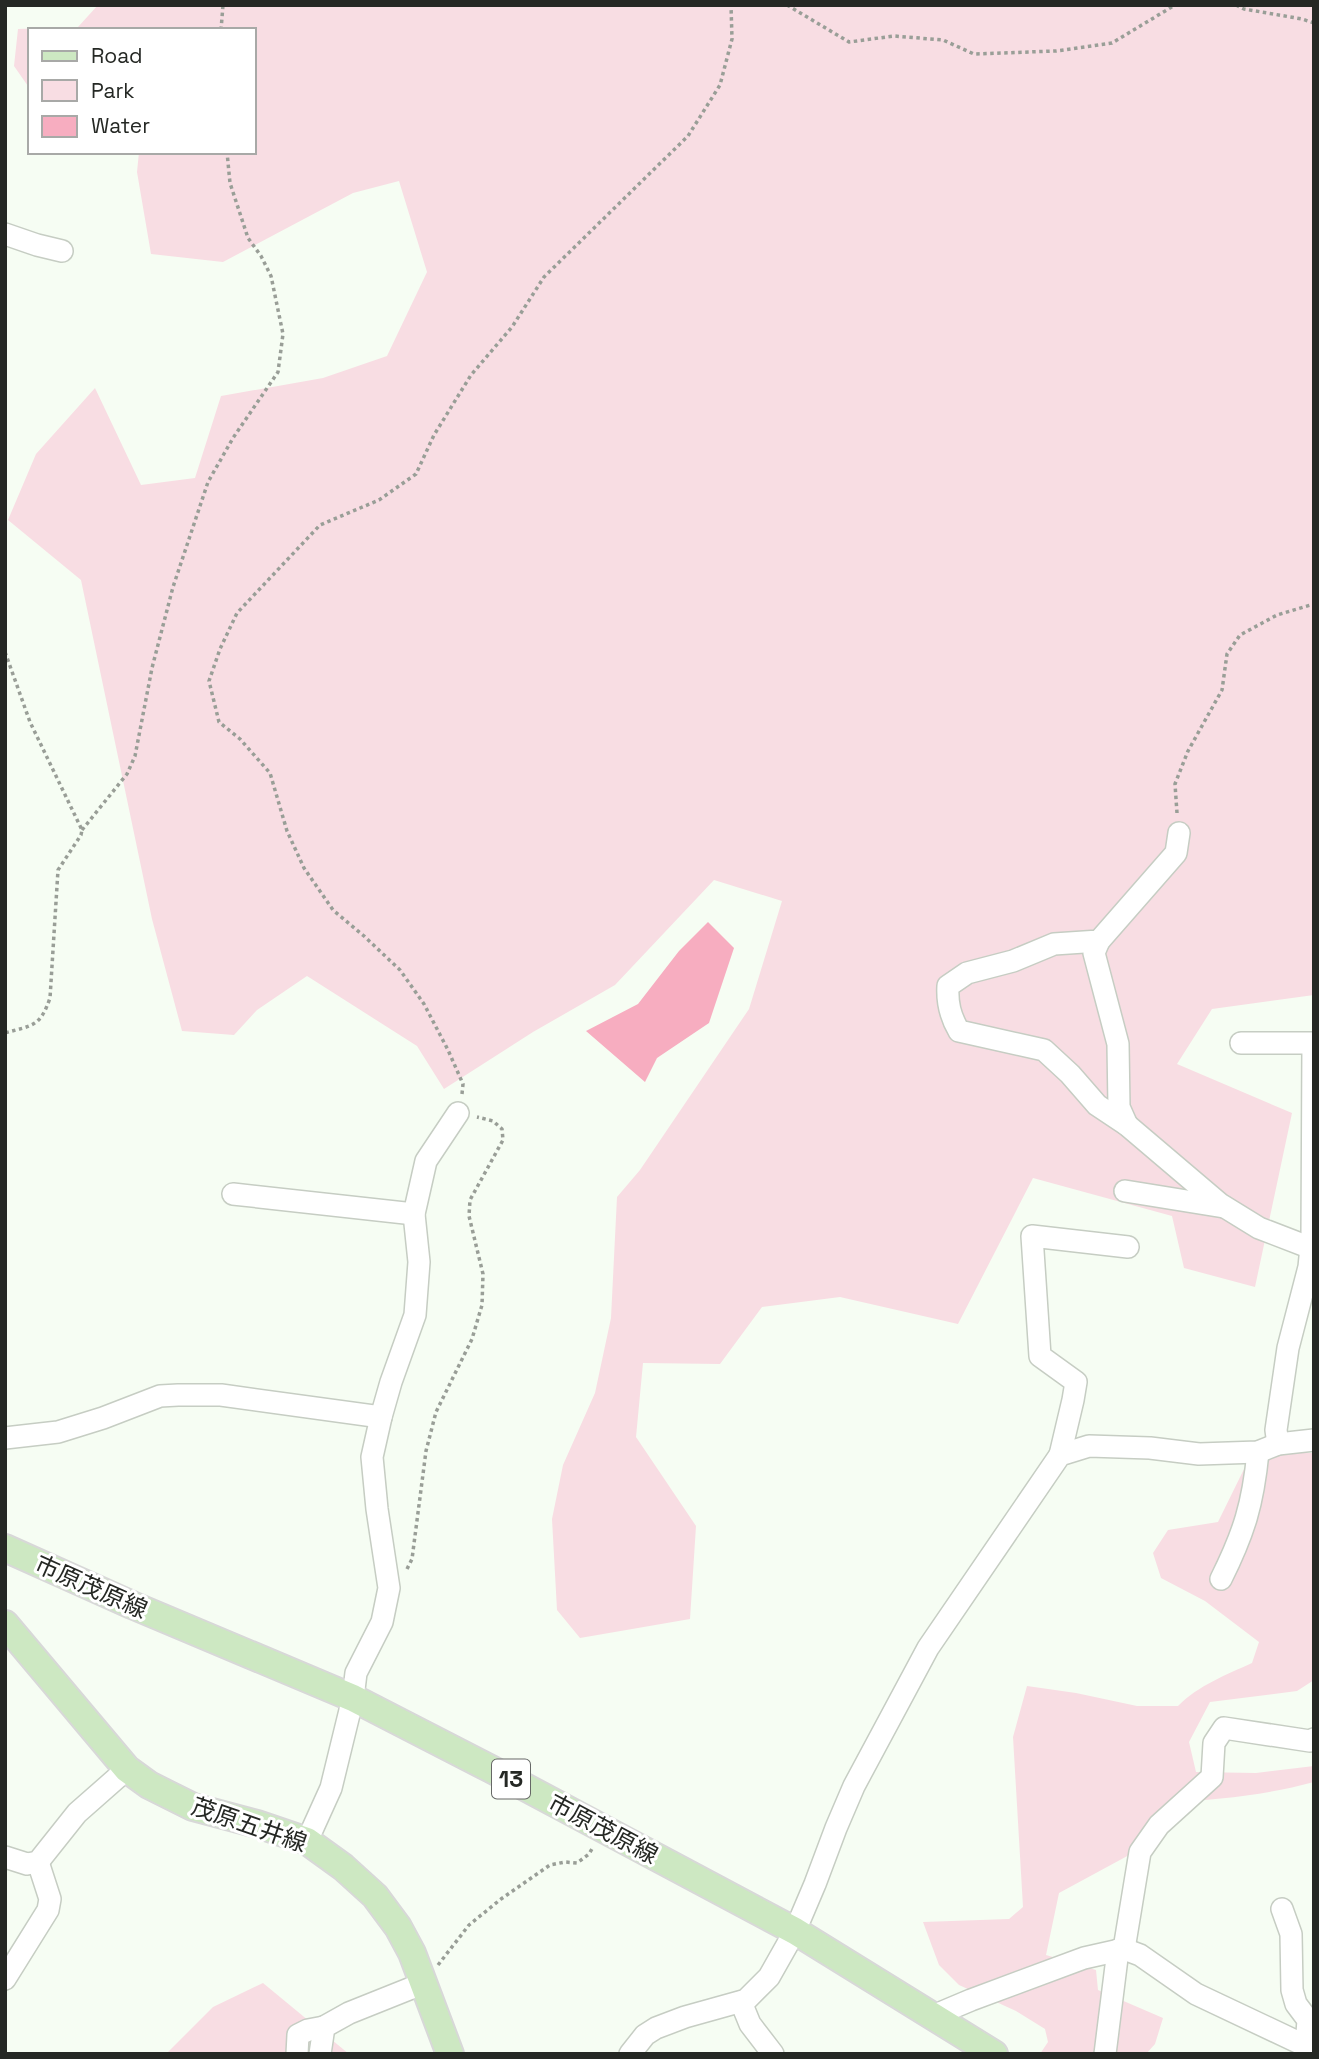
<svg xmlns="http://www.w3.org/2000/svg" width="1319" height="2059" font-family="'Space Grotesk','Noto Sans JP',sans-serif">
<rect width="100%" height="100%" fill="#f6fdf3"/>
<g fill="#f8dde3">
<path d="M98,5H1314V995L1212,1009L1177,1064L1292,1113L1255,1287L1184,1268L1172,1216L1033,1178L958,1324L840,1297L762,1307L720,1364L643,1363L636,1437L696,1526L690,1619L580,1638L557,1610L552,1519L563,1465L595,1393L611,1318L617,1197L640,1170L749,1009L782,901L714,880L615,985L533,1032L444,1089L417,1046L307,976L257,1010L234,1035L182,1031L152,919L81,580L8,520L36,454L95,388L141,485L195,478L221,396L323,378L387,356L427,272L399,181L353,193L223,262L151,254L137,172L139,152H254V30H30V89L14,66L18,29L78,27Z"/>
<path d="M1280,1453H1314V1680L1297,1691L1210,1702L1189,1742L1196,1772L1256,1773L1314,1766V1782C1266,1795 1218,1800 1169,1802L1131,1854L1059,1893L1046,1955L1096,1970L1098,1990L1163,2018L1155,2044L1146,2054H1040L1048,2042L1045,2029L1016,2011L959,1985L939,1965L923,1922L1009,1919L1023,1907L1013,1737L1027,1686L1076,1693L1137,1706H1178C1199,1685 1226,1675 1252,1663L1259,1642L1205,1601L1161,1578L1153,1553L1168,1530L1218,1522L1246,1465Z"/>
<path d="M263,1983L349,2054H166L213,2007Z"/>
</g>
<path fill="#f7adc0" d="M708,922L734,948L709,1023L657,1058L645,1082L586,1031L638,1004L679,951Z"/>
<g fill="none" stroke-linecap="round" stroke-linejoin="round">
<g stroke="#c6cdc3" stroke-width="24">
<g id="minor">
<path d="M5,234L37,245L62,251"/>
<path d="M1179,833L1176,853L1099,941L1054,944L1013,961L967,973L948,986C947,1003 950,1016 959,1031L1044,1050L1070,1074L1097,1105L1127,1125L1220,1204L1259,1228L1311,1248"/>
<path d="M1099,941L1094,953L1118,1044L1119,1107L1127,1125"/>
<path d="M1241,1043H1313L1312,1237L1309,1267L1288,1348L1276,1430L1278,1444"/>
<path d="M1125,1191L1224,1207"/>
<path d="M233,1194L414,1214"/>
<path d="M5,1438L58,1432L103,1418L160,1396L178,1395H221L381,1417"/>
<path d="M1060,1455L1073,1400L1076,1382L1040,1356L1032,1236L1128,1247"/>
<path d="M1221,1579C1244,1533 1253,1504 1258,1452"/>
<path d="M307,1841L331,1788L353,1698L356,1673L382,1622L389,1588L377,1509L372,1457L381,1417L391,1382L415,1315L419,1262L414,1214L426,1161L458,1113"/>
<path d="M5,1857L27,1864L38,1862L77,1813L127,1769"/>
<path d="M1282,1909L1291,1934L1292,1990L1296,2004L1308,2020L1306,2046"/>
<path d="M1124,1949L1140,1852L1159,1825L1212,1777L1214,1743L1224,1728L1310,1741L1314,1739"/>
<path d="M5,1979L48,1910L50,1899L38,1862"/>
<path d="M741,2002L750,2024L773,2054"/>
<path d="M933,2016L971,2000L1084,1958L1124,1949L1140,1955L1196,1994L1306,2046L1314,2053"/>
<path d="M297,2054L298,2035L308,2030L324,2027"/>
<path d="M320,2054L324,2027L349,2013L424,1983"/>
<path d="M630,2054L645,2035L656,2028L685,2017L746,2000L769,1977L795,1931L815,1884L836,1828L854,1786L928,1648L1060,1455L1089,1446L1150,1448L1199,1454L1258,1452L1278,1444L1314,1440"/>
<path d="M1105,2054L1118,1950"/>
</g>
</g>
<g stroke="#d8d8d8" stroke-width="30">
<g id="major">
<path d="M5,1548L132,1605L353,1698L491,1769L795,1931L994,2054"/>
<path d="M5,1624L127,1769L149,1785L193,1807L257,1824L307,1841L343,1867L375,1896L398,1927L412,1953L450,2054"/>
</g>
</g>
<g stroke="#999e97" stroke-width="3.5" stroke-dasharray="3.5 3.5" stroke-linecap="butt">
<path d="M787,5L849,42L894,36L943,40L974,54L1056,51L1112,43L1175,5"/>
<path d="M1236,5L1244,9L1302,19L1314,23"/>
<path d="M221,30L223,5"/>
<path d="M5,652L30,722L82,830L81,835L58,870L50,998C40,1027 33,1025 5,1033"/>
<path d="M1177,813L1175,784L1188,751L1222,690L1227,654L1240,635L1277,615L1314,604"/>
<path d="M82,830L127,774L135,756L152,668L173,587L208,482L233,438L278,372L283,334L271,276L261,256L248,238L230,183L227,152"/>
<path d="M462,1094L463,1084L448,1050L424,1004L400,970L364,936L333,910L304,868L287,831L270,773L240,739L219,722L209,681L220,649L237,613L320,525L379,500L416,474L434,435L471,375L512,327L544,277L688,136L720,85L732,39L731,5"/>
<path d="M407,1569L412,1559L426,1451L436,1412L472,1339L482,1305L483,1274L469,1216L470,1200L503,1140L502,1129L493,1121L477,1117"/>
<path d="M438,1965L469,1925L501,1899L550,1865L565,1862L577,1863L589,1854L593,1847"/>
</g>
<use href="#minor" stroke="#fff" stroke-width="21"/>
<use href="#major" stroke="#cde8c2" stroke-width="26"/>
</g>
<g text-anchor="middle" stroke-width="6" stroke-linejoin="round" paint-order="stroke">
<rect fill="#fff" stroke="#666866" stroke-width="2" x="492" y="1759.5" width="38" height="39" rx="5"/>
<g font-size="23" font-weight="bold" fill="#252824">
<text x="511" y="1787">13</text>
</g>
<g font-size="24" fill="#252824" stroke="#fff">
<text transform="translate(91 1587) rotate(24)" y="8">市原茂原線</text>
<text transform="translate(249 1825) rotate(19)" y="8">茂原五井線</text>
<text transform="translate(603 1829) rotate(28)" y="8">市原茂原線</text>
</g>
</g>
<rect width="1319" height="2059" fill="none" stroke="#252824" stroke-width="14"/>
<rect x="28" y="28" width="228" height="126" fill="#ffffff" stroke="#a8a9a7" stroke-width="2"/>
<rect x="42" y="51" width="35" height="10" fill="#cde8c2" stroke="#a8a9a7" stroke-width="2"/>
<text x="91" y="63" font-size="21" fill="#252824">Road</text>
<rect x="42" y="80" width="35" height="21" fill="#f8dde3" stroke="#a8a9a7" stroke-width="2"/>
<text x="91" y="98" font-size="21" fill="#252824">Park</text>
<rect x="42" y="116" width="35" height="21" fill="#f7adc0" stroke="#a8a9a7" stroke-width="2"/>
<text x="91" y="133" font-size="21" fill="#252824">Water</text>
</svg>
